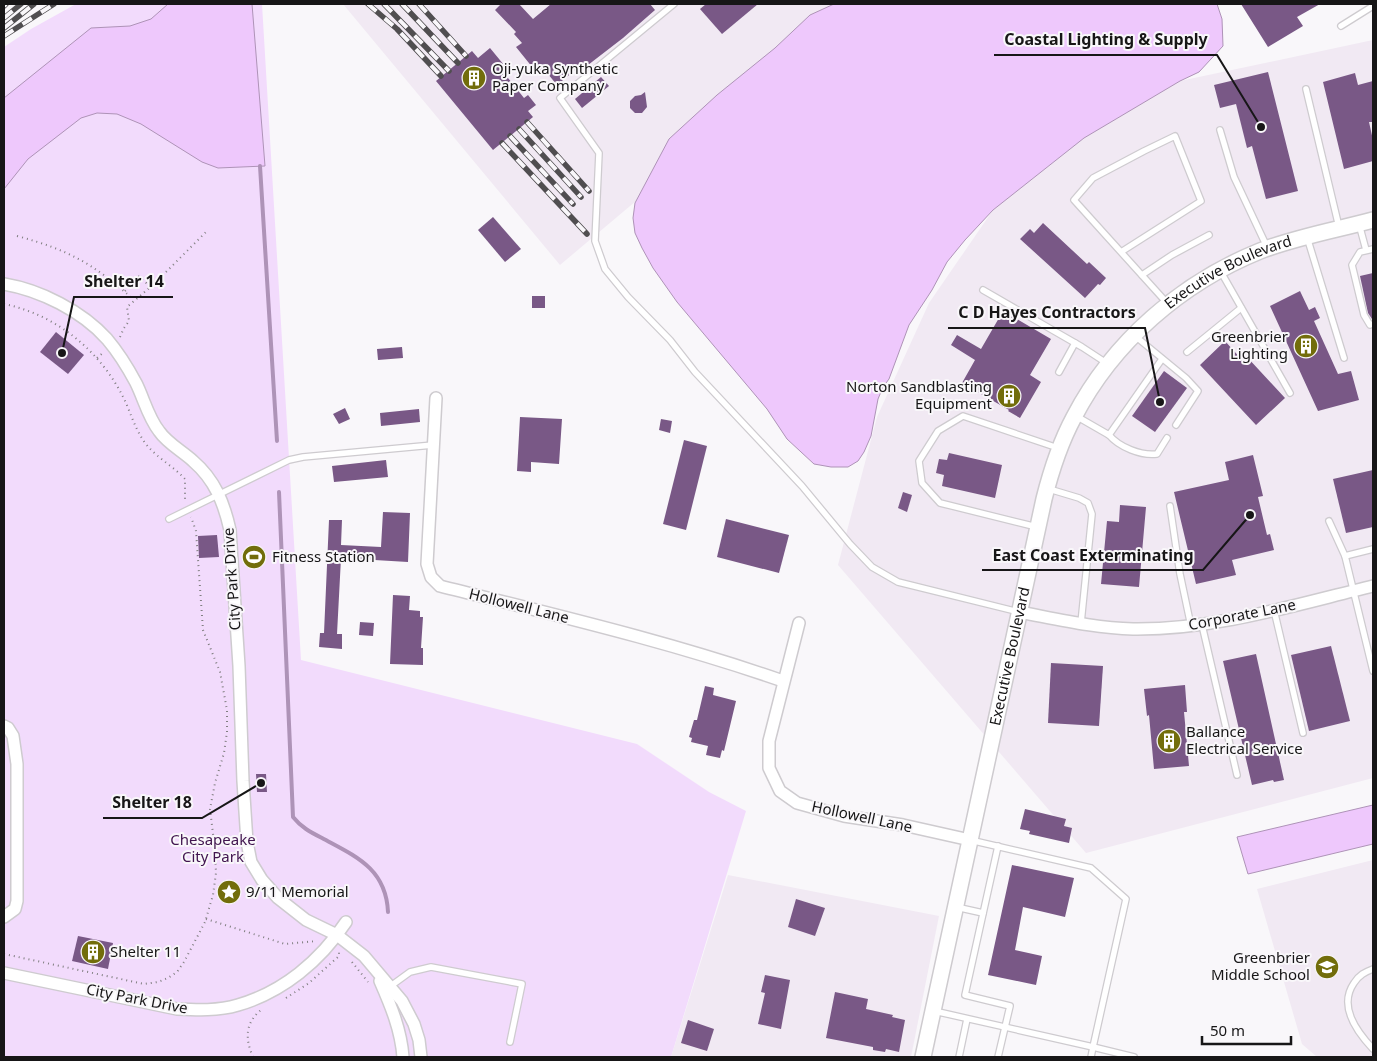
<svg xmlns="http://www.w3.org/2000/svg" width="1377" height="1061" font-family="'Noto Sans',sans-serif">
<rect width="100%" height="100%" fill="#f9f7fa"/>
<g fill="#f1e9f3">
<path d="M343,4H870L560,265Z"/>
<path d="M1373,40V778L1086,853L838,565L877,417L929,303L993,210L1084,138L1180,81Z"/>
<path d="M1373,860V1057H1317L1302,1044L1257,889Z"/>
<path d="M728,875L939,916L911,1057H671Z"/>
</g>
<path fill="#f2dbfc" d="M76,4H262L301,660L637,744L709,792L746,811L671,1057H4V47L31,29Z"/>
<g fill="#eec8fc" stroke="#ae93b7">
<path d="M168,4H252L265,166L218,168L202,162L141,124L117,114L97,113L81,118L28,159L4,189V98L91,28L130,26L151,19Z"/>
<path d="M834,4H1217L1222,19L1223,46L1199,72L1180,81L1084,138L993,210L965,240L947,262L932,290L909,325L889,379L883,387L878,399L871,436L864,452L858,461L848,467H831L814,464L787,439L767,409L677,302L653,268L642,248L635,233L633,218L635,203L669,139L717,95L775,48L810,15Z"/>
<path d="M1373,805V844L1248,874L1237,837Z"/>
</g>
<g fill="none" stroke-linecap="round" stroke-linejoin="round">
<g stroke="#ae93b7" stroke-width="4">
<path d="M260,166L277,441"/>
<path d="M279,492L293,817C301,827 310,832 322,838C355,856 386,868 388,912"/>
</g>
</g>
<g fill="#795886">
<path d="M501,4H519L533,19L551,4H650L655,10L623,38L588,65L585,62L557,85L543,68L537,73L516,47L522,43L514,34L516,32L495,10Z"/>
<path d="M706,4H758L722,34L700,9Z"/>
<path d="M1241,4H1320L1297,17L1303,26L1268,47Z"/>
<path d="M490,48L504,65L500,68L524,98L528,95L536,105L528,111L533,117L493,150L436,81L472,51L478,58Z"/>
<path d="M1268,72L1298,191L1266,199L1252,146L1247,148L1236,104L1220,108L1214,85Z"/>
<path d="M1355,73L1358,85L1373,81V122H1369L1373,140V161L1344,169L1323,82Z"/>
<path d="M601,77L609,86L582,108L575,99Z"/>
<path d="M645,92L647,107L642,113H635L630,108V101L635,96L641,95Z"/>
<path d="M493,217L521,249L505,262L478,230Z"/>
<path d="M1043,223L1087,264L1089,262L1106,278L1100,285L1098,284L1085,298L1020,239L1030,229L1034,233Z"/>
<path d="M1373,273V319H1372L1368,313L1360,276Z"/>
<path d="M1300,291L1309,310L1315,307L1320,318L1314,321L1338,374L1351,371L1359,400L1318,411L1270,306Z"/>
<rect x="532" y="296" width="13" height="12"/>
<path d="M1003,311L1051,339L1030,375L1041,382L1020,418L1008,411L1009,410L962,383L975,360L951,345L957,335L981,349Z"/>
<path d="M56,332L84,355L68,374L40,352Z"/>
<path d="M1225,341L1243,361L1247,357L1285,398L1256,425L1200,365Z"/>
<path d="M402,347L403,358L378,360L377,349Z"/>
<path d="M1164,371L1187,388L1155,432L1132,416Z"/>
<path d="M345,408L350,419L339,424L333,414Z"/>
<path d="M419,409L420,422L381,426L380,413Z"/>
<path d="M520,417L562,419L559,464L531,462V472L517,471Z"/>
<path d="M661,419L672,421L670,433L659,430Z"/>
<path d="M684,440L707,446L686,530L663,524Z"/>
<path d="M949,453L1002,465L995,498L942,486L944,475L936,473L939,459L947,460Z"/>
<path d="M1253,455L1263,496L1258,497L1267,535L1270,534L1274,550L1232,560L1236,575L1196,584L1174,492L1229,480L1225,462Z"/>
<path d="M386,460L388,477L334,482L332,466Z"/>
<path d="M1373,470V527L1346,533L1333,479Z"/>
<path d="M903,492L912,495L907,512L898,508Z"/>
<path d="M1120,505L1146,507L1139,587L1101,584L1107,521L1119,522Z"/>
<path d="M383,512L410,513L408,562L341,558L337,634H342V649L319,647L320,633H324L329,520H342L341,545L381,547Z"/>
<path d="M726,519L789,535L779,573L717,557Z"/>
<path d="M217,535L219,557L199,558L198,536Z"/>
<path d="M393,595L410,596L409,610L420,611V617H423L421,648H423V665L390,664Z"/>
<path d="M360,622L374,623L373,636L359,635Z"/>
<path d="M1331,646L1350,721L1309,731L1291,655Z"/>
<path d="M1256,654L1284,780L1274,782L1273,780L1252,785L1223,661Z"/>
<path d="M1051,663L1103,666L1099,726L1048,723Z"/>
<path d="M1185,685L1187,712H1184L1189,766L1154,769L1149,715L1147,716L1144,689Z"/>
<path d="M705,686L714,688L713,695L736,701L724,751L722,750L720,758L706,755L708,746L691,742L692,738L689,737L694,720H697Z"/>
<path d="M256,774H266L267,792H257Z"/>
<path d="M1025,809L1066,819L1064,826L1072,828L1069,843L1029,834L1030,831L1020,829Z"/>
<path d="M1012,865L1074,878L1065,917L1023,907L1015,950L1042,956L1036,985L988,975Z"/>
<path d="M796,899L825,908L815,936L788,927Z"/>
<path d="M78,936L113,943L108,969L72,961Z"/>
<path d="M765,975L790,980L781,1029L758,1024L765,993L761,992Z"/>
<path d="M835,992L868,999L866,1009L893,1015L892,1017L905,1020L899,1052L886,1049L885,1052L873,1050V1047L826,1038Z"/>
<path d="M688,1020L714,1029L707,1051L681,1043Z"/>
</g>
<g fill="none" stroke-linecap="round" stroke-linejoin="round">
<g stroke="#cecbcf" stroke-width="8">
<g id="service">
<path d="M674,4L560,98L599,153L595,241L605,269L628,297L670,340L695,372L802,486L850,544L872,567L898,582L1019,612"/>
<path d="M1341,26L1373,6"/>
<path d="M1306,89L1339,227"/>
<path d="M1220,130L1234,177L1267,247"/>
<path d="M1359,224L1366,250"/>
<path d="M1307,237L1344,358"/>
<path d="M1373,249L1360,252L1352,265L1364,315L1370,325L1373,324"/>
<path d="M1121,252L1201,201L1175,136L1144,151L1093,178L1074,200L1167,303"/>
<path d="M1221,272L1290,393"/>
<path d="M1142,275L1172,255L1209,235"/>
<path d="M983,290L1082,347L1108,364"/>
<path d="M1135,336L1186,378L1198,391L1176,425"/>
<path d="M1187,352L1241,308"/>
<path d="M1059,372L1075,343"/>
<path d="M1076,416L1109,435L1162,359"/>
<path d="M1109,435C1119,447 1141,456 1157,454L1167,438"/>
<path d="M1049,489L1079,498L1088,503L1092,514L1081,623"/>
<path d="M1170,506L1180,574L1191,626"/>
<path d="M169,519L289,460L303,457L433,445"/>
<path d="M1329,521L1345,556L1373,671"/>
<path d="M1037,527L940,503L922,483L919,461L938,431L963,416L1058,448"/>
<path d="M1345,556L1373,549"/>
<path d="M1274,610L1303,733"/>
<path d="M1202,625L1237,775"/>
<path d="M998,846L965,995L1010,1006L998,1057"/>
<path d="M956,907L983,913"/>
<path d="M1373,969C1365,972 1359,975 1354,983C1338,1006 1356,1031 1373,1049"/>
<path d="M388,988L410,972L431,967L522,984L510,1042"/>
<path d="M934,1011L1093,1047L1126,899L1091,868L970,840"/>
<path d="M959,1057L967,1019"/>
<path d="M1091,1057L1093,1047L1134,1057"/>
</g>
</g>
<g stroke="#cecbcf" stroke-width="14">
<g id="minor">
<path d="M4,284C40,290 82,311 107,339C118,352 128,368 136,383C144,399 148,417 159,431C167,443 182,451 193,461C215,480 224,503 230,530L239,666L243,781L247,842L251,862L262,880L278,898L306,920L337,935L364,956L402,1001L414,1024L419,1040L421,1057"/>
<path d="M436,398L427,564L431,577L440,586C555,615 671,642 783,681"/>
<path d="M1019,612C1057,619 1095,628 1133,629C1215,630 1294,605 1373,586"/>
<path d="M799,623L769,741V768L780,791L797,803L844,816L903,825L970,840"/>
<path d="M4,726L8,728L13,736L17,764V901L15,909L4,917"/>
<path d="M4,973L177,1009C197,1010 218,1011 238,1005C283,992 320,961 346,922"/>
<path d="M380,981C391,1006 401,1030 403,1057"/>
</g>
</g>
<g stroke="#cecbcf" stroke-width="18">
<g id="tertiary">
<path id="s1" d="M923,1057L1044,499C1051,471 1060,443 1074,417C1113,342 1181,283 1260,251C1296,237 1336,230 1373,220"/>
</g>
</g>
<g stroke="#817f81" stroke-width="2" stroke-dasharray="1 4" stroke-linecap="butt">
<path d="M17,236C69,250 94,264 134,300"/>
<path d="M125,291L138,276L151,287"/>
<path d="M4,304C58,315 103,353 126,403C132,417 136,431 146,444C157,458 173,466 185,479V501"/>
<path d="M120,337L124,328L129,321L127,307L154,284L208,230"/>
<path d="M97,358L104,352"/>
<path d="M206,919L285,944L317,941"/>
<path d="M4,954L144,984L158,982L168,978L177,972L184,962L205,922L213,895L216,873L215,850L210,809L215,783L224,753L227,732V710L220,672L203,630L196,531L191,517"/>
<path d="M352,962L368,982"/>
<path d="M286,998L309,983L339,956V952"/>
<path d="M253,1057C245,1039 245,1023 261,1010"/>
</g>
<use href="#service" stroke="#fff" stroke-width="5.5"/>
<use href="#minor" stroke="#fff" stroke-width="11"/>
<use href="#tertiary" stroke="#fff" stroke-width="15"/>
<g stroke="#504e50" stroke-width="5.5">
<g id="rail">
<path d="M368,4L397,29L441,76"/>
<path d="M384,4L449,71"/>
<path d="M402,4L458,63"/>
<path d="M419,4L466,56"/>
<path d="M4,6L6,4"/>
<path d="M4,18L21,4"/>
<path d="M4,28L34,4"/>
<path d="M4,36L54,4"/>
<path d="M527,122L589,191"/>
<path d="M519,129L581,197"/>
<path d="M510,136L573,204"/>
<path d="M502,143L587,234"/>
</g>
</g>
<use href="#rail" stroke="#f9f7fa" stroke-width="4" stroke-dasharray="11" stroke-linecap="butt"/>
</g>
<defs>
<g id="building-disc" transform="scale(1.25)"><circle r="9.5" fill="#726d0b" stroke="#f9f7fa"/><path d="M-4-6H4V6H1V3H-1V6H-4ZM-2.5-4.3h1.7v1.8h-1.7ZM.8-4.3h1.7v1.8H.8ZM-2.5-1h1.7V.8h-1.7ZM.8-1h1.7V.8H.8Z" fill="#fff"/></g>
<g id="stadium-disc" transform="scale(1.25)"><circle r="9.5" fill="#726d0b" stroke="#f9f7fa"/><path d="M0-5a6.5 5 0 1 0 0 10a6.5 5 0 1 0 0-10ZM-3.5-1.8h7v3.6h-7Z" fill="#fff"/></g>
<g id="sight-disc" transform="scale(1.25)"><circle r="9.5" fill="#726d0b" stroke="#f9f7fa"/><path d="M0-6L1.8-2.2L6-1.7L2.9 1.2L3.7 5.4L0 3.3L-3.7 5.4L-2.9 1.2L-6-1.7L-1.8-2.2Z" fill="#fff"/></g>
<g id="school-disc" transform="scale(1.25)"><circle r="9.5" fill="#726d0b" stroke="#f9f7fa"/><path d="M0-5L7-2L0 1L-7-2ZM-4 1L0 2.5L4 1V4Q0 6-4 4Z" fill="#fff"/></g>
</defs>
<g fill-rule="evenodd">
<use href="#building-disc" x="474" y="78"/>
<use href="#building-disc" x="1306" y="346"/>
<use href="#building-disc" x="1009" y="396"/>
<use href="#stadium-disc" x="254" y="557"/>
<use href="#building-disc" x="1169" y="741"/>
<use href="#sight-disc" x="229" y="892"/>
<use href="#building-disc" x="93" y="952"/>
<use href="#school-disc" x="1327" y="967"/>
</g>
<g text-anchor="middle" stroke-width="4" stroke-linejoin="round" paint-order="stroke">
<g font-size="15" fill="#171617" stroke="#f9f7fa" text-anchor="start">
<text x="492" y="74">Oji-yuka Synthetic<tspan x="492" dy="17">Paper Company</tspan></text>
<text x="1288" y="342" text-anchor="end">Greenbrier<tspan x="1288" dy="17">Lighting</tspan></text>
<text x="992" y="392" text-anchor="end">Norton Sandblasting<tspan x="992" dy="17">Equipment</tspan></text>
<text x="272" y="562">Fitness Station</text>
<text x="1186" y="737">Ballance<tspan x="1186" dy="17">Electrical Service</tspan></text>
<text x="246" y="897">9/11 Memorial</text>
<text x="110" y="957">Shelter 11</text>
<text x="1310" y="963" text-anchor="end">Greenbrier<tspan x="1310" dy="17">Middle School</tspan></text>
</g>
<g font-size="15" fill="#171617" stroke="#f9f7fa">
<text dy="5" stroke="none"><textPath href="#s1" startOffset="875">Executive Boulevard</textPath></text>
<text transform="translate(232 579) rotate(-94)" y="5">City Park Drive</text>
<text transform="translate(519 606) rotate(14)" y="5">Hollowell Lane</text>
<text transform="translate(1242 615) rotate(-11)" y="5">Corporate Lane</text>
<text dy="5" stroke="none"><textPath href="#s1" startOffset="410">Executive Boulevard</textPath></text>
<text transform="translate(862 817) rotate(12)" y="5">Hollowell Lane</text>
<text transform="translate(137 999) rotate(11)" y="5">City Park Drive</text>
</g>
<g font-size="15" fill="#41144f" stroke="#f9f7fa">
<text x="213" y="845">Chesapeake<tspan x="213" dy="17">City Park</tspan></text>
</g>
</g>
<path fill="none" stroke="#171617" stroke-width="2" d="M1261 127L1217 55H994M62 353L74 297H173M1160 402L1145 328H948M1250 515L1203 570H982M261 783L202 818H103"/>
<g fill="#171617" stroke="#f9f7fa" stroke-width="2">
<circle cx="1261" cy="127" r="5"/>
<circle cx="62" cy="353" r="5"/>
<circle cx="1160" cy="402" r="5"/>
<circle cx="1250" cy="515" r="5"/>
<circle cx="261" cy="783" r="5"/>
</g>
<g font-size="16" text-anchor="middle" font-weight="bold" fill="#171617" stroke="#f9f7fa" stroke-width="4" stroke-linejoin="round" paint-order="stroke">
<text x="1106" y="45">Coastal Lighting &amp; Supply</text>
<text x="124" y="287">Shelter 14</text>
<text x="1047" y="318">C D Hayes Contractors</text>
<text x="1093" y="561">East Coast Exterminating</text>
<text x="152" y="808">Shelter 18</text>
</g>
<rect width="1377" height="1061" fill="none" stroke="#171617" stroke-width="10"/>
<path d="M1202 1036v8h89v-8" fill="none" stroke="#171617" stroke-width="2.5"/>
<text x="1210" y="1036" font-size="15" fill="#171617" stroke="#f9f7fa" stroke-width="4" paint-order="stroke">50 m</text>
</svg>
